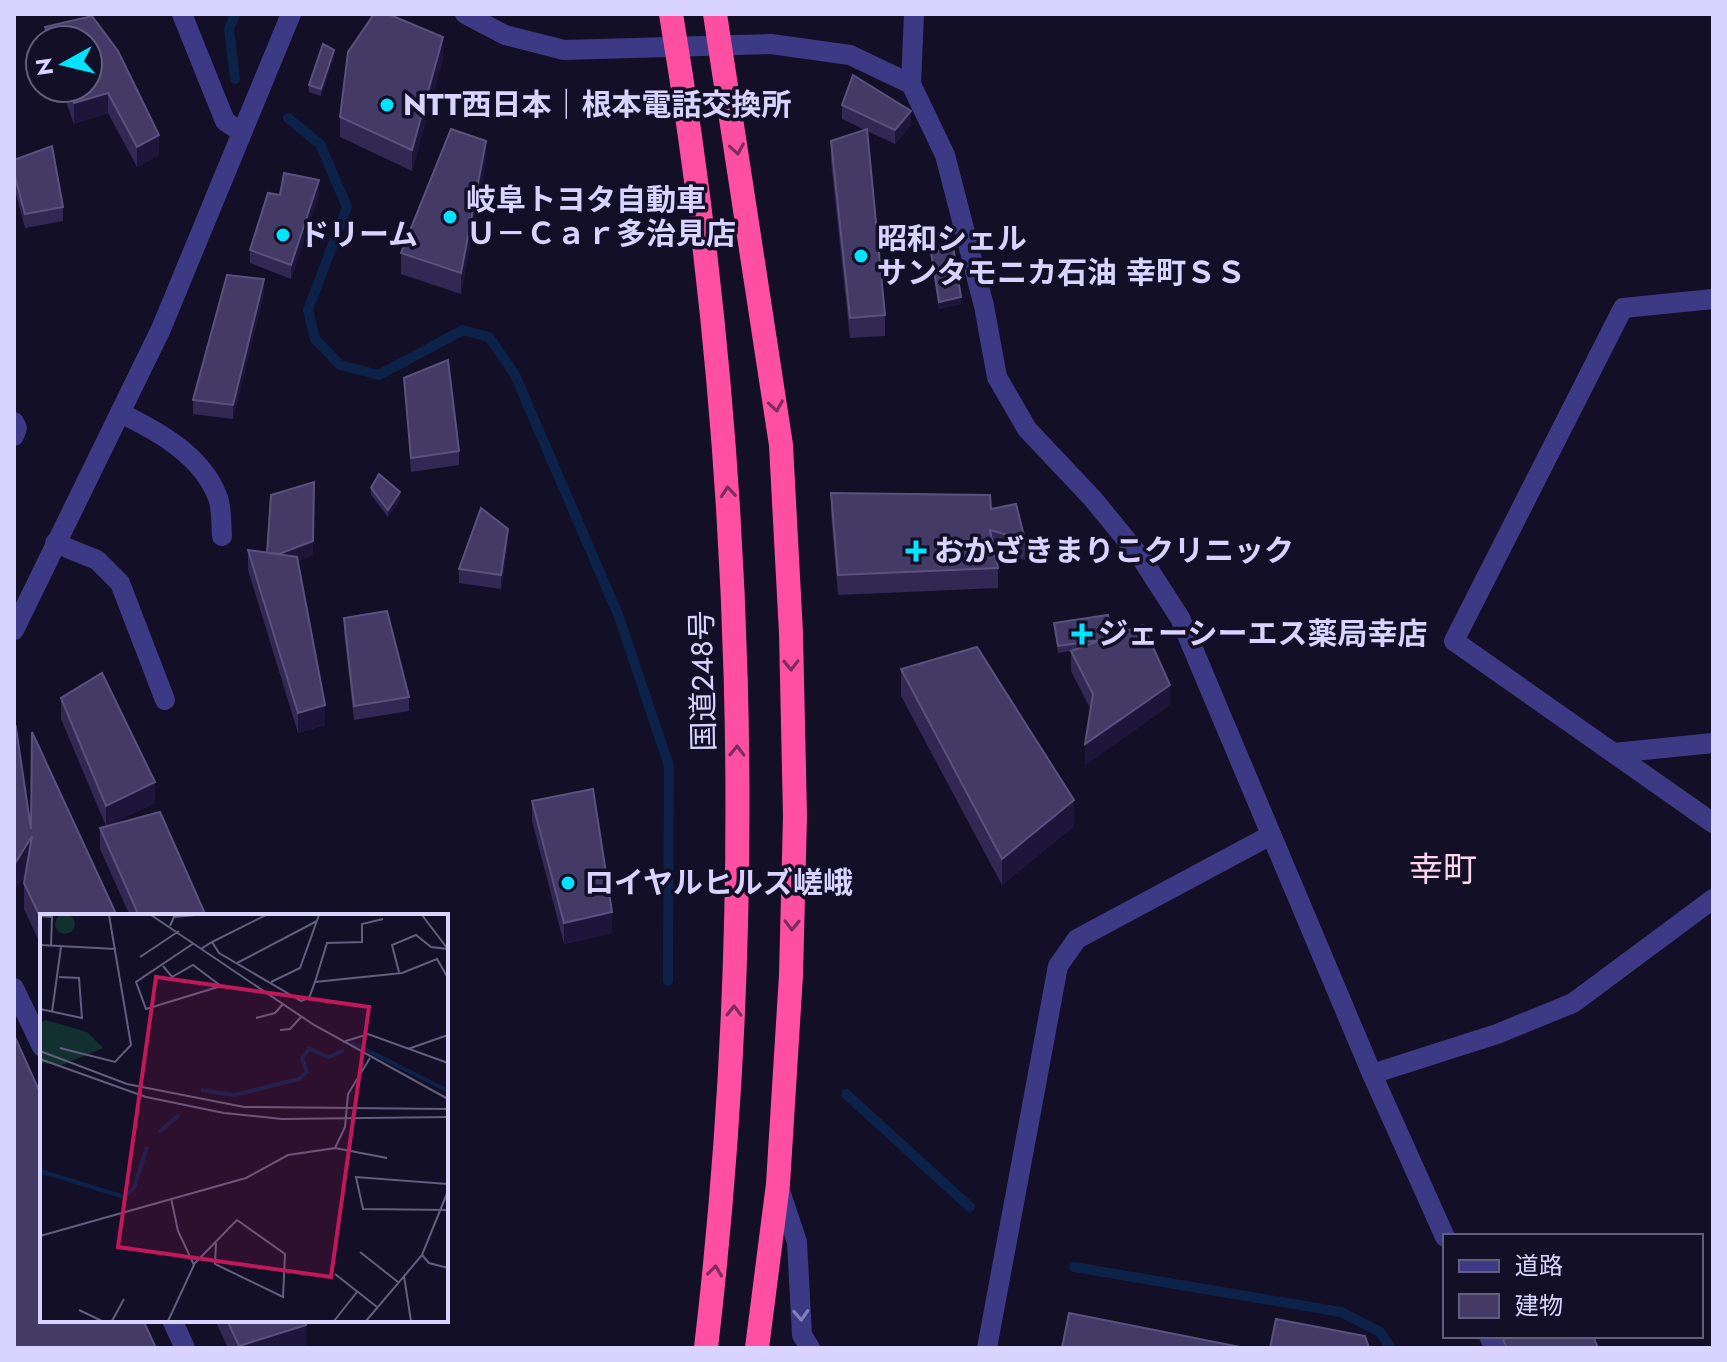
<svg xmlns="http://www.w3.org/2000/svg" width="1727" height="1362" font-family="Jost,'Noto Sans JP',sans-serif">
<rect width="100%" height="100%" fill="#130f26"/>
<g fill="none" stroke-linecap="round" stroke-linejoin="round">
<g stroke="#0c2248" stroke-width="10">
<path d="M235,79L229,29L235,14"/>
<path d="M288,118L320,144L347,207L308,310L315,339L340,365L379,375L463,330L489,337L515,375L619,617L669,766L668,981"/>
<path d="M846,1094L970,1207"/>
<path d="M1074,1267L1341,1312L1380,1332L1391,1348"/>
</g>
<g stroke="#3d3a85" stroke-width="20">
<path d="M182,14L225,121L241,132"/>
<path d="M465,14L505,35L564,50L771,44L850,55L911,84L945,155L984,306L997,377L1027,429L1093,499L1142,559L1180,618L1372,1074L1445,1237"/>
<path d="M911,84L914,14"/>
<path d="M1713,299L1623,308L1454,641L1713,823"/>
<path d="M120,413C158,431 203,456 218,498C222,509 221,524 222,536"/>
<path d="M14,422L17,428L14,436"/>
<path d="M55,543L97,560L120,583L165,700"/>
<path d="M14,630L161,329L291,14"/>
<path d="M1614,753L1713,743"/>
<path d="M14,988L42,1047"/>
<path d="M1372,1074L1497,1034L1573,1003L1713,899"/>
<path d="M779,1188L797,1242L802,1335L810,1348"/>
<path d="M172,1320L185,1348"/>
<path d="M1489,1336L1495,1348"/>
<path d="M987,1348L1058,966L1077,939L1271,835"/>
</g>
<g stroke="#ff4fa3" stroke-width="24">
<path d="M671,14C745,454 758,905 706,1348"/>
<path d="M715,14L781,445L791,633L795,816L791,975L778,1184L757,1348"/>
</g>
</g>
<g fill="#312854">
<path d="M92,16L159,155L137,167L108,113L74,124L61,88H88V40H45V27Z"/>
<path d="M334,57L321,96L309,92V85Z"/>
<path d="M443,58L412,171L340,137V117Z"/>
<path d="M842,105L911,125L895,144L867,131L885,315V336L850,338L831,162V141L865,130L842,119Z"/>
<path d="M14,160L63,207V221L25,228L14,187Z"/>
<path d="M486,161L461,294L401,274V253Z"/>
<path d="M319,194L291,279L250,263V250L280,195Z"/>
<path d="M931,252L961,304L939,309L931,259Z"/>
<path d="M264,293L233,419L193,414V400Z"/>
<path d="M404,378L459,451V465L411,472Z"/>
<path d="M371,488L400,500L388,517L371,495Z"/>
<path d="M831,493L991,509L1025,540V560L995,551L998,568V588L838,595L831,514Z"/>
<path d="M508,543L501,589L459,583V569Z"/>
<path d="M248,550L267,553L313,555L298,561L325,725L298,733L248,570Z"/>
<path d="M344,618L409,697V711L354,720L344,632Z"/>
<path d="M1054,623L1111,636L1170,705L1085,765L1091,710L1071,671V651L1058,653Z"/>
<path d="M901,669L1074,826L1002,885L901,696Z"/>
<path d="M61,698L155,803L106,826L61,719Z"/>
<path d="M14,732L42,916V948L24,909V883L26,873L14,891Z"/>
<path d="M532,801L612,933L564,944L532,821Z"/>
<path d="M100,828L206,916H130L100,849Z"/>
<path d="M215,1320H304L306,1348H228Z"/>
</g>
<g fill="#1d163a">
<path d="M443,37V58L412,171V150Z"/>
<path d="M334,50V57L321,96V89Z"/>
<path d="M108,93V113L74,124V103Z"/>
<path d="M911,111V125L895,144V130Z"/>
<path d="M159,135V155L137,167V147Z"/>
<path d="M486,141V161L461,294V273Z"/>
<path d="M319,180V194L291,279V265Z"/>
<path d="M264,279V293L233,419V405Z"/>
<path d="M961,297V304L939,309V302Z"/>
<path d="M314,482L313,555L267,573Z"/>
<path d="M400,492V500L388,517V510Z"/>
<path d="M508,529V543L501,589V575Z"/>
<path d="M1170,685V705L1085,765V744Z"/>
<path d="M325,705V725L298,733V713Z"/>
<path d="M155,782V803L106,826V806Z"/>
<path d="M1074,800V826L1002,885V859Z"/>
<path d="M32,836V862L14,891V865Z"/>
<path d="M612,912V933L564,944V923Z"/>
<path d="M306,1325V1348H239V1346Z"/>
</g>
<g fill="#433a66" stroke="#5a527e" stroke-width="2">
<path d="M374,14H388L443,37L412,150L340,117L348,52Z"/>
<path d="M92,16L118,51L159,135L137,147L108,93L74,103L68,88H88V40H50L45,27Z"/>
<path d="M323,44L334,50L321,89L309,85Z"/>
<path d="M853,75L911,111L895,130L842,105Z"/>
<path d="M451,129L486,141L461,273L401,253Z"/>
<path d="M867,129L885,315L850,318L831,141Z"/>
<path d="M52,146L63,207L25,214L14,173V160Z"/>
<path d="M284,173L319,180L291,265L250,250L268,193L280,195Z"/>
<path d="M953,246L961,297L939,302L931,252Z"/>
<path d="M227,275L264,279L233,405L193,400Z"/>
<path d="M448,360L459,451L411,458L404,378Z"/>
<path d="M379,474L400,492L388,510L371,488Z"/>
<path d="M314,482L313,541L279,554L267,553L271,495Z"/>
<path d="M831,493L990,495L991,509L1016,504L1025,540L990,530L998,568L838,575Z"/>
<path d="M481,508L508,529L501,575L459,569Z"/>
<path d="M248,550L297,557L325,705L298,713Z"/>
<path d="M387,611L409,697L354,706L344,618Z"/>
<path d="M1108,615L1111,636L1102,640L1058,646L1054,623Z"/>
<path d="M1143,625L1170,685L1085,744L1093,694L1071,651Z"/>
<path d="M977,647L1074,800L1002,859L901,669Z"/>
<path d="M102,673L155,782L106,806L61,698Z"/>
<path d="M16,728L31,829L32,732L117,916H42V921L24,883L32,836L14,865V732Z"/>
<path d="M593,789L612,912L564,923L532,801Z"/>
<path d="M160,812L206,916H139L100,828Z"/>
<path d="M14,1035L42,1097V1320H143L156,1348H14Z"/>
<path d="M1069,1313L1245,1348H1062Z"/>
<path d="M1276,1319L1365,1336L1369,1348H1270Z"/>
<path d="M227,1320H304L306,1325L239,1346Z"/>
<path d="M1508,1336H1593L1598,1348H1507L1503,1340Z"/>
</g>
<defs><path id="oneway-chevron" d="M-2-3.5L2.5 0L-2 3.5" fill="none" stroke-width="1.6" stroke-linecap="round" stroke-linejoin="round" transform="scale(2)"/></defs>
<g stroke="#7d2c5e">
<use href="#oneway-chevron" transform="translate(737 149) rotate(81)"/>
<use href="#oneway-chevron" transform="translate(776 406) rotate(81)"/>
<use href="#oneway-chevron" transform="translate(728 492) rotate(-95)"/>
<use href="#oneway-chevron" transform="translate(791 665) rotate(89)"/>
<use href="#oneway-chevron" transform="translate(737 751) rotate(-89)"/>
<use href="#oneway-chevron" transform="translate(792 925) rotate(91)"/>
<use href="#oneway-chevron" transform="translate(734 1011) rotate(-89)"/>
<use href="#oneway-chevron" transform="translate(715 1271) rotate(-83)"/>
</g>
<use stroke="#837fbc" href="#oneway-chevron" transform="translate(801 1315) rotate(87)"/>
<g fill="#00e5ff" stroke="#130f26" stroke-width="3">
<circle cx="387" cy="105" r="8"/>
<circle cx="450" cy="217" r="8"/>
<circle cx="283" cy="235" r="8"/>
<circle cx="861" cy="256" r="8"/>
<path d="M912 539h8v8h8v8h-8v8h-8v-8h-8v-8h8z"/>
<path d="M1078 622h8v8h8v8h-8v8h-8v-8h-8v-8h8z"/>
<circle cx="568" cy="883" r="8"/>
</g>
<g text-anchor="middle" stroke-width="7" stroke-linejoin="round" paint-order="stroke">
<g font-size="30" font-weight="bold" fill="#d9d4ff" stroke="#130f26" text-anchor="start">
<text x="403" y="115">NTT西日本｜根本電話交換所</text>
<text x="466" y="210">岐阜トヨタ自動車<tspan x="466" dy="34">Ｕ－Ｃａｒ多治見店</tspan></text>
<text x="299" y="245">ドリーム</text>
<text x="877" y="249">昭和シェル<tspan x="877" dy="34">サンタモニカ石油 幸町ＳＳ</tspan></text>
<text x="934" y="561">おかざきまりこクリニック</text>
<text x="1098" y="644">ジェーシーエス薬局幸店</text>
<text x="584" y="893">ロイヤルヒルズ嵯峨</text>
</g>
<g font-size="30" fill="#d9d4ff" stroke="#130f26">
<text transform="translate(703 681) rotate(-91)" y="10">国道248号</text>
</g>
<g font-size="34" fill="#ffd6f0" stroke="#130f26">
<text x="1443" y="881">幸町</text>
</g>
</g>
<g transform="translate(40 914)">
<rect width="408" height="408" fill="#130f26"/>
<path d="M15 10a10 10 0 1 1 20 0a10 10 0 1 1-20 0ZM6,106L47,118L63,134L22,151L0,149V109Z" fill="#12302f"/>
<path fill="none" stroke="#0c2248" stroke-width="4" d="M311,128L408,177M161,176L194,181L259,165L267,158L262,144L269,135L289,143L304,136M119,218L139,201M0,257L84,283L94,274L107,233"/>
<path fill="none" stroke="#625e7d" stroke-width="2" d="M111,1L274,111L408,185M382,1L407,34M0,2L12,3L11,32M130,12L134,3L156,1M172,28L226,1M0,31L76,35M161,35L172,28L179,39L261,87L269,84L275,68L362,59L397,45L408,64M100,43L139,17M197,49L277,7M123,52L132,63L153,51L181,72L106,95L96,68L154,29M359,58L352,31L376,21L391,33L408,35M231,68L260,54L279,1M275,68L287,29L322,28V10L343,5M0,95L42,104L39,64L19,63M12,98L21,33M216,104L235,99L243,90M240,116L250,115L261,103M303,128L328,120L408,149M20,134L75,148L91,131L69,1M368,135L408,121M0,137L87,170L204,193L408,195M0,145L106,183L184,199L242,205L408,203M295,234L347,244M408,270L316,263L323,295L408,296M0,322L206,264L248,241L295,234L305,213L308,180L330,144M320,338L358,368M382,341L389,349L408,354M154,350L197,306L245,340L243,383L175,350L176,329M295,360L337,393M364,362L371,407M39,396L62,407M72,407L84,385M128,407L154,351L138,317L131,284M294,407L317,378M326,407L382,341L408,277"/>
<path fill="#c2185b" fill-opacity="0.15" stroke="#c2185b" stroke-width="4" d="M116,63L329,93L291,363L78,333Z"/>
<rect width="408" height="408" fill="none" stroke="#d9d4ff" stroke-width="4"/>
</g>
<rect width="1727" height="1362" fill="none" stroke="#d9d4ff" stroke-width="32"/>
<rect x="1443" y="1234" width="260" height="104" fill="#130f26" stroke="#625e7d" stroke-width="2"/>
<rect x="1459" y="1260" width="40" height="12" fill="#3d3a85" stroke="#625e7d" stroke-width="2"/>
<text x="1515" y="1274" font-size="24" fill="#d9d4ff">道路</text>
<rect x="1459" y="1294" width="40" height="24" fill="#433a66" stroke="#625e7d" stroke-width="2"/>
<text x="1515" y="1314" font-size="24" fill="#d9d4ff">建物</text>
<g transform="translate(64 64) rotate(262)"><circle r="38" fill="#130f26" stroke="#625e7d" stroke-width="2"/>
<path d="M0-6L14 30L0 20L-14 30Z" fill="#00e5ff"/>
<text y="-12" font-size="22" font-weight="bold" text-anchor="middle" fill="#d9d4ff">N</text>
</g>
</svg>
